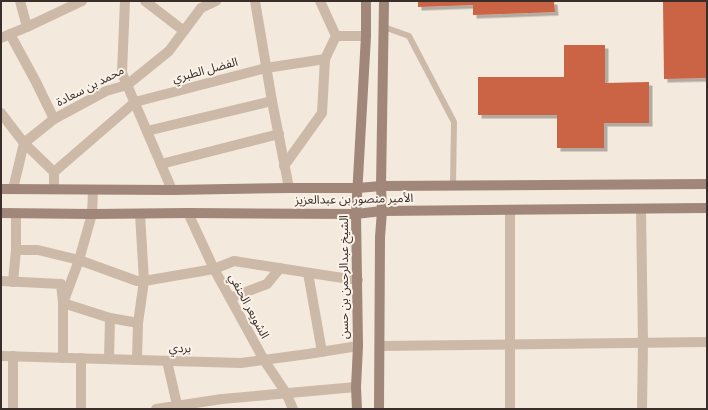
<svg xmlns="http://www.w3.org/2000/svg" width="708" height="410" font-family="Signika,'Noto Sans Arabic',sans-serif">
<defs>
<filter id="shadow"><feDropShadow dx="3.5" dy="3.5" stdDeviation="0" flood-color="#0004"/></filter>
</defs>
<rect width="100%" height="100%" fill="#f4e9dd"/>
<g fill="#cb6344" filter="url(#shadow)">
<path d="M418,1H554L555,12L473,15V5L418,7Z"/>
<path d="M663,1H707V78L664,79Z"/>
<path d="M564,45H605V83L649,82V123H604V148H557V115H478V77H564Z"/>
</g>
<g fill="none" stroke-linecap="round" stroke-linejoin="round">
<path stroke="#cdb9a8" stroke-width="6" d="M384,27L409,36L454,122L453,185"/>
<g stroke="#cdb9a8" stroke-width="10">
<path d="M20,1L27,27"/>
<path d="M125,1L122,73L172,190"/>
<path d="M145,1L184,31"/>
<path d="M255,1L272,101L289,188"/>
<path d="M10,34L36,82L54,119"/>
<path d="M336,36H366"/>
<path d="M1,38L27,27L82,1"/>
<path d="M1,113L24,143L13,189"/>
<path d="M147,131L272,101"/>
<path d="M161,164L279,134"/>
<path d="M284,166L322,113L325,59"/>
<path d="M54,172L135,102L266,68L325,59L336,36L320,1"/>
<path d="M54,189V172L24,143L54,119L106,91L127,85L169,51L201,8L216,1"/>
<path d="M641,209L643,343L642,409"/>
<path d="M510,210V409"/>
<path d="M188,213L214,269L264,360L286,393L293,409"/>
<path d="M16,250H38L79,260L137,281H144L214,269L234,261L336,277L358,280"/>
<path d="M308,273L322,352"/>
<path d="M1,281L61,284L63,303L110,318L138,323"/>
<path d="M13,282L16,250V214"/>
<path d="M230,298L267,284L280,268"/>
<path d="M380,346L707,342"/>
<path d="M1,356L241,363L308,354L358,346"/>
<path d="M13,356V409"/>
<path d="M63,358V303L79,260L92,214L93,190"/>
<path d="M81,358V409"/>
<path d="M109,359L110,318"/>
<path d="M137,360L138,323L144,281L140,214"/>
<path d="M167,361L178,409"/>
<path d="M156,409L222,399L356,387"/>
</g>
<g stroke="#a08779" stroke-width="10">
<path d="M1,189L172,190L289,188H358L381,186L707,184"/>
<path d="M1,213L92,214L188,213L356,214L382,211L707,208"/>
<path d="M357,409L356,387L358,346L356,214L366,36V1"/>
<path d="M379,409L380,237L382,211L381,186L384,1"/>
</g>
</g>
<g text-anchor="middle" stroke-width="4" stroke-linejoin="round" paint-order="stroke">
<g font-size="12" fill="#392e29" stroke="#fbf3ea">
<text transform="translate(205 70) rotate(-15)" y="4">الفضل الطبري</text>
<text transform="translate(90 86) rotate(-27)" y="4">محمد بن سعادة</text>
<text transform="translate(354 199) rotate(-1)" y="4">الأمير منصور بن عبدالعزيز</text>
<text transform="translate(344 277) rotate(-90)" y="4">الشيخ عبدالرحمن بن حسن</text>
<text transform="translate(249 306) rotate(62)" y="4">الشويعر الحنفي</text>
<text transform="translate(180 348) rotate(2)" y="4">بردي</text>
</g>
</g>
<rect width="708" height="410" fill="none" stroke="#392e29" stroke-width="4"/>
</svg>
